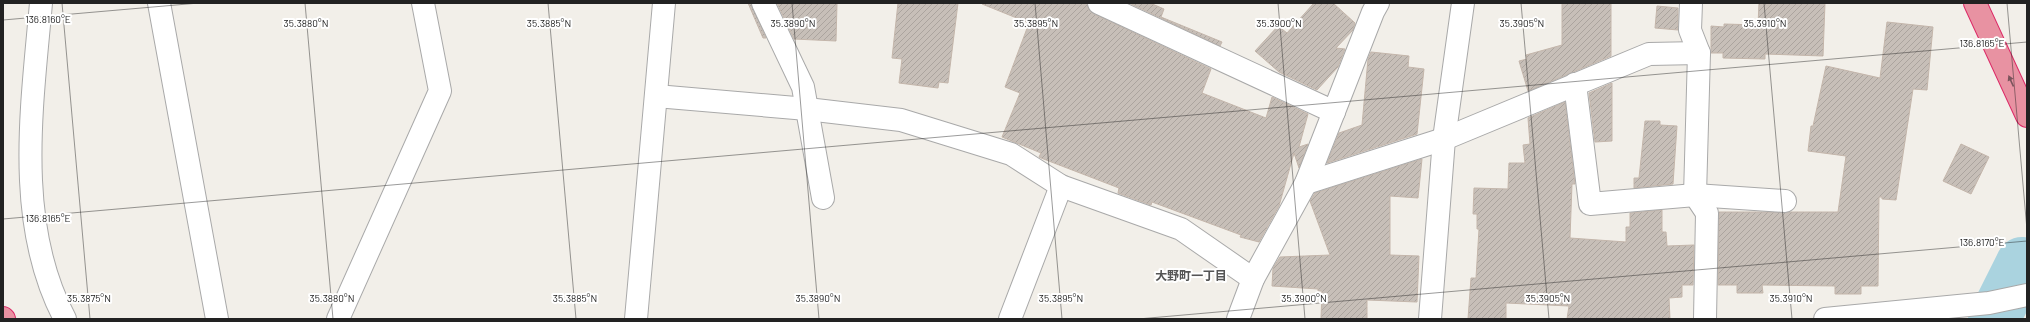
<svg xmlns="http://www.w3.org/2000/svg" width="2030" height="322" font-family="Barlow,'Noto Sans JP',sans-serif">
<defs>
<pattern id="building-hatch" width="6" height="6" patternUnits="userSpaceOnUse"><rect width="6" height="6" fill="#c7bfb8"/><path d="M-1 1l2-2M0 6l6-6M5 7l2-2" fill="none" stroke="#aba49e"/></pattern>
</defs>
<rect width="100%" height="100%" fill="#f2efe9"/>
<g fill="none" stroke-linecap="round" stroke-linejoin="round">
<path stroke="#aad3df" stroke-width="52" d="M1994,319L2022,263"/>
</g>
<g fill="url(#building-hatch)" stroke="#c4b6ab">
<path d="M748,3H751L766,38H763Z"/>
<path d="M777,3H837L836,41L794,39Z"/>
<path d="M898,3H958L948,83L939,82L938,88L899,83L902,59L892,58Z"/>
<path d="M982,3H1087L1089,10L1094,14L1211,69L1202,93L1266,118L1272,97L1308,114L1299,147L1308,144L1299,168L1294,153L1279,206L1259,242L1240,237L1241,235L1152,202L1151,205L1118,193L1119,188L1041,158L1039,157L1041,153L1002,137L1020,93L1005,87L1029,23L982,4Z"/>
<path d="M1129,3H1150L1164,9L1161,17L1222,42L1220,46Z"/>
<path d="M1314,3H1333L1355,23L1353,30L1336,48L1345,49L1338,67L1317,90L1279,72L1255,51L1278,26L1287,33Z"/>
<path d="M1562,3H1611V56L1528,91L1519,61L1527,59L1526,55L1562,45Z"/>
<path d="M1759,3H1825L1823,56L1765,54V59L1723,58V53H1711V26L1724,27V24L1758,25Z"/>
<path d="M1657,6L1678,8V30L1655,28Z"/>
<path d="M1887,22L1933,27L1927,90L1913,89L1896,200L1882,199V197H1879L1878,286H1861V294H1835V286L1762,285L1763,293H1737V285H1718L1719,212H1838L1846,156L1808,151L1811,126H1813L1826,66L1880,78Z"/>
<path d="M1371,52L1409,56L1408,67L1424,69L1417,134L1327,163L1339,133L1362,125L1368,59Z"/>
<path d="M1612,83V141L1595,142L1589,93Z"/>
<path d="M1565,102L1575,184H1572L1570,238L1626,242V227H1630V213L1662,210V232H1666L1667,246L1694,245L1693,285H1682V297L1669,298L1670,319H1567L1569,306L1506,303V319H1468L1471,278H1476L1479,229H1477V214H1473L1474,188L1508,189L1509,163H1525L1523,145L1530,144L1528,118Z"/>
<path d="M1645,121H1660V125L1677,126L1673,184L1634,188V178H1639Z"/>
<path d="M1961,144L1989,157L1971,194L1943,181Z"/>
<path d="M1422,159L1418,198L1390,196V255L1419,256L1417,302L1367,300V319H1321L1322,291H1318V289L1272,286L1273,268L1280,257L1330,255L1310,201L1315,193Z"/>
</g>
<g fill="none" stroke-linecap="round" stroke-linejoin="round">
<g stroke="#a9a9a9" stroke-width="24">
<g id="minor">
<path d="M41,3C32,106 14,223 65,319"/>
<path d="M159,3L217,319"/>
<path d="M763,3L803,87L823,198"/>
<path d="M1099,3L1334,112"/>
<path d="M1691,3L1690,30L1699,53L1695,195L1707,213L1705,319"/>
<path d="M1575,84L1590,204L1695,195L1785,201"/>
<path d="M656,96L807,109L901,120L1011,154L1061,186L1181,229L1253,279"/>
<path d="M1306,183L1444,139L1649,54L1699,53"/>
<path d="M338,319L440,91L423,3"/>
<path d="M636,319L664,3"/>
<path d="M1010,319L1061,186"/>
<path d="M1238,319L1253,279L1306,183L1373,12L1378,3"/>
<path d="M1430,319L1444,139L1463,3"/>
<path d="M1825,319L1989,303L2027,295"/>
</g>
</g>
<g stroke="#dc2a67" stroke-width="24">
<g id="highway">
<path d="M1975,3L2027,116"/>
<path d="M3,318L4,319"/>
</g>
</g>
<use href="#minor" stroke="#fff" stroke-width="22"/>
<use href="#highway" stroke="#e892a2" stroke-width="22"/>
</g>
<defs><path id="oneway-solid" d="M-6-.8H1V-3.2L6.5 0L1 3.2V.8H-6Z"/></defs>
<use fill="#7b545c" href="#oneway-solid" transform="translate(2011 81) rotate(-114)"/>
<path fill="none" stroke="#222" stroke-width="1" stroke-opacity="0.45" d="M62,3L90,319M305,3L333,319M548,3L576,319M792,3L819,319M1035,3L1062,319M1278,3L1305,319M1521,3L1549,319M1764,3L1792,319M2007,3L2027,230M3,20L199,3M3,219L2027,42M1138,319L2027,241"/>
<g text-anchor="middle" stroke-width="4" stroke-linejoin="round" paint-order="stroke">
<g font-size="12" font-weight="bold" fill="#555" stroke="#fff">
<text x="1191" y="280">大野町一丁目</text>
</g>
</g>
<g font-size="10" text-anchor="middle" fill="#222" stroke="#fff" stroke-width="4" stroke-linejoin="round" paint-order="stroke">
<text x="48" y="23">136.8160°E</text>
<text x="306" y="27">35.3880°N</text>
<text x="549" y="27">35.3885°N</text>
<text x="793" y="27">35.3890°N</text>
<text x="1036" y="27">35.3895°N</text>
<text x="1279" y="27">35.3900°N</text>
<text x="1522" y="27">35.3905°N</text>
<text x="1765" y="27">35.3910°N</text>
<text x="1982" y="47">136.8165°E</text>
<text x="48" y="222">136.8165°E</text>
<text x="1982" y="246">136.8170°E</text>
<text x="89" y="302">35.3875°N</text>
<text x="332" y="302">35.3880°N</text>
<text x="575" y="302">35.3885°N</text>
<text x="818" y="302">35.3890°N</text>
<text x="1061" y="302">35.3895°N</text>
<text x="1304" y="302">35.3900°N</text>
<text x="1548" y="302">35.3905°N</text>
<text x="1791" y="302">35.3910°N</text>
</g>
<rect width="2030" height="322" fill="none" stroke="#222222" stroke-width="8"/>
</svg>
